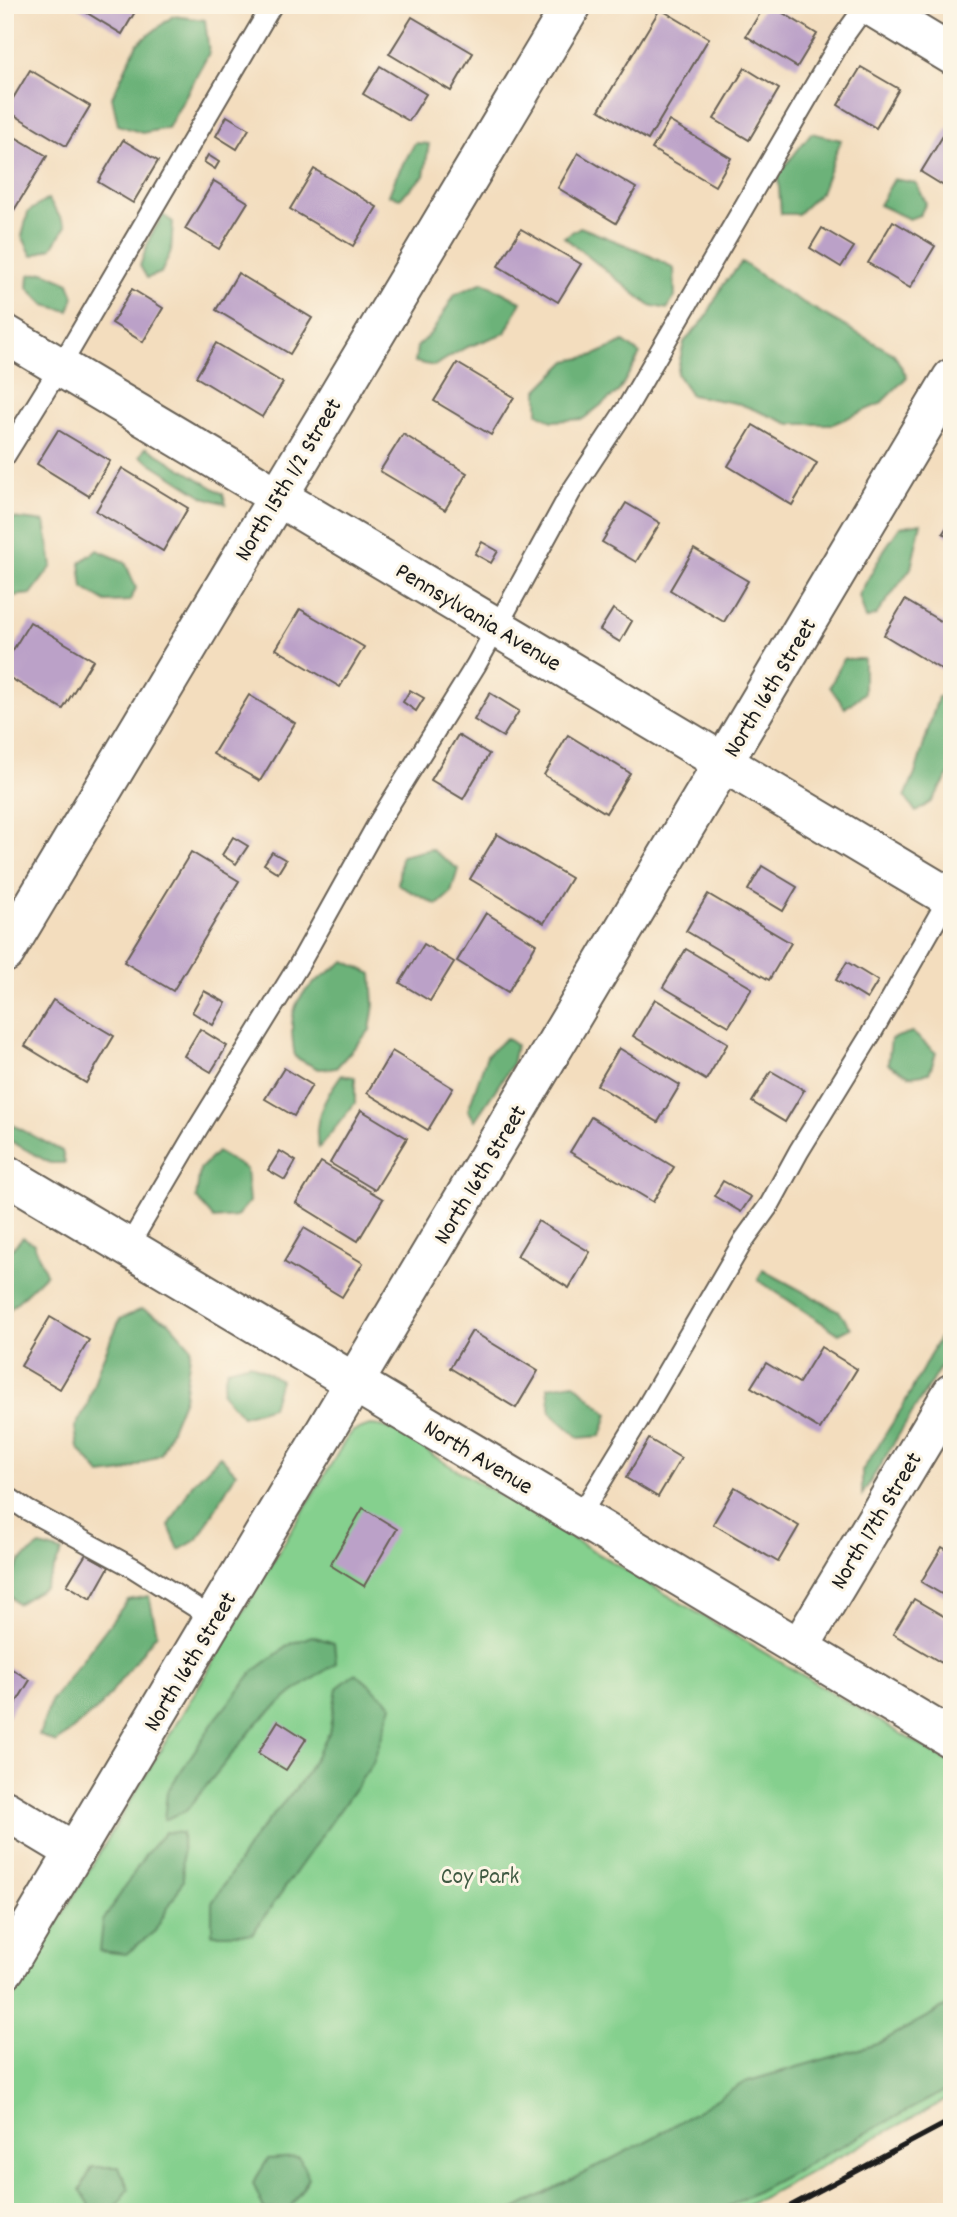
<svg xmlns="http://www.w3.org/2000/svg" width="957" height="2217" font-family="Dekko,sans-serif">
<rect width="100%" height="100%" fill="#fcf5e5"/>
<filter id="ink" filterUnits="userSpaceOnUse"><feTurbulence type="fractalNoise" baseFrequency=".0143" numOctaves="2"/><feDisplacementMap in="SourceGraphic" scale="14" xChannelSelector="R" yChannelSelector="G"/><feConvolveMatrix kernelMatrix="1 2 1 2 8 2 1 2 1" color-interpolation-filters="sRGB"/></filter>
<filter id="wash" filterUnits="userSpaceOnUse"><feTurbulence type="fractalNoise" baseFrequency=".00686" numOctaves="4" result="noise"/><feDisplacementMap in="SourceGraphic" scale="28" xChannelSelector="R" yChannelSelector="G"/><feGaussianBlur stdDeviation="1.57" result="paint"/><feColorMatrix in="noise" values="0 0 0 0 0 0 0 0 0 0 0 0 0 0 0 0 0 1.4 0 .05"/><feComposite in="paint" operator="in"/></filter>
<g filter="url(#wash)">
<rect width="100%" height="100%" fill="#f3ddbe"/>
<path fill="#85d08e" stroke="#507655" stroke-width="2" d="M370,1425C397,1426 415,1442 437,1458L952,1764V2097L735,2212H5V2011L345,1441L353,1431Z"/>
<g fill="#6cb279" stroke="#44674a" stroke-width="2">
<path d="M173,16L205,20L209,53L168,128L142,133L118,125L112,97L137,44Z"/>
<path d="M811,133L841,140L821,192L798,214H781L778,175Z"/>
<path d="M415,143L429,144L424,176L400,198L389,195L396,177Z"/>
<path d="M894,179L916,183L926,203L920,215L909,219L879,205Z"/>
<path d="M48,199L66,226L52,248L32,256L22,236L28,212Z"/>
<path d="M163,215L173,222L171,251L161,273L147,278L140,266L150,237Z"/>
<path d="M580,227L636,249L674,268L675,297L667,309L649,305L564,237Z"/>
<path d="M742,262L781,290L894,354L907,377L880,404L833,424H790L740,404L691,395L677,374L684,342L705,319L723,285Z"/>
<path d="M44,272L69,283L74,297L69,311L45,305L28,288L29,275Z"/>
<path d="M483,282L521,302L505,333L465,348L434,366L415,362L417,347L433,331L455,294Z"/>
<path d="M624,342L640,354L619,391L583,419L552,421L538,413V390L567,361L592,356Z"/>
<path d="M146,447L223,494L226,504L204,497L140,456Z"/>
<path d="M12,518L45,522L52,566L31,594L5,597V524Z"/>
<path d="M921,523L911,568L876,615L866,619L859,595L884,550L900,527Z"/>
<path d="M97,550L125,562L136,588L130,601L106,602L83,588L80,563Z"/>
<path d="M843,659H864V693L845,708L830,687Z"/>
<path d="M952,695V770L932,801L916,812L905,797L915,774L938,697Z"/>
<path d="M431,849L458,869L451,893L437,905L398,885L401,856Z"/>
<path d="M345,961L372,974L374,1005L370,1030L336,1068L318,1069L295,1057C285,999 300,992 345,961Z"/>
<path d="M912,1032L936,1053L929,1073L910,1076L888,1064L891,1039Z"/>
<path d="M506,1038L516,1045L512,1065L475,1120L468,1110L487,1055Z"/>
<path d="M341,1075L355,1077V1103L319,1148C311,1122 326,1096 341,1075Z"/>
<path d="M5,1121L62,1151L65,1163H50L5,1138Z"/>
<path d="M217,1152L246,1169L249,1202L236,1217L214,1219L196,1198L200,1169Z"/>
<path d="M23,1237L34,1244L46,1274L5,1314V1256Z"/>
<path d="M763,1270L839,1311L851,1328L839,1334L758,1280Z"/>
<path d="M142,1309L169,1322L191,1347L184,1398L161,1454L124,1472L101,1475L78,1448L75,1427L87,1406L99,1367L120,1319Z"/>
<path d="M950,1337L949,1353L862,1495V1471L902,1408L939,1338Z"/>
<path d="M250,1363L280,1380L272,1407L242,1416L222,1393L227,1369Z"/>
<path d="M574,1383L608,1414L601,1436L579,1438L551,1413L548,1387Z"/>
<path d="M220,1456L236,1473L198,1539L179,1550L169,1526L192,1484Z"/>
<path d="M40,1546L62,1552L45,1587L17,1604L5,1590L21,1560Z"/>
<path d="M149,1596L157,1633L100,1707L56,1743L39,1735L51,1701L128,1600Z"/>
<path d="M312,1636L334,1643L336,1663L292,1693L258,1722L186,1811L164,1820L167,1792L215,1720L254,1671L290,1644Z"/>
<path d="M356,1673L392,1705L373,1763L252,1934H212V1903L255,1836L302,1781L329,1733L337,1688Z"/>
<path d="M165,1832L182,1833L183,1881L155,1931L126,1954L100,1951L103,1921L146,1854Z"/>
<path d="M952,2003V2087L718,2212H509L656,2136L745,2082L877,2044Z"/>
<path d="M299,2157L309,2178L289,2209L264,2210L253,2183L268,2159Z"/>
<path d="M92,2167H119L129,2189L113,2210L94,2212L80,2190Z"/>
</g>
<g id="blocks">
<g fill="#bba1c8">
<path d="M74,5H139L122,34Z"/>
<path d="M765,5H770L817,34L797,67L746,36Z"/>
<path d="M660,9L709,38L648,140L599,110Z"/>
<path d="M412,17L473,53L451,91L389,54Z"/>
<path d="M380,66L426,94L409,121L363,94Z"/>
<path d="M861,67L899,89L876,128L838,105Z"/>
<path d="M745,68L779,89L749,140L714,119Z"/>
<path d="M30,70L90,106L66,146L6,110Z"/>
<path d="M227,116L249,129L237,149L216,136Z"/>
<path d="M669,121L731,158L715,186L652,149Z"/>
<path d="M952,121V191L921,172Z"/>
<path d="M5,131L47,156L5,225Z"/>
<path d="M123,140L158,161L133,203L98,182Z"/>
<path d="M578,153L636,188L616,223L558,188Z"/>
<path d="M208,155L219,162L215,169L204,162Z"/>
<path d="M314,169L377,207L353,246L290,209Z"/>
<path d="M214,181L248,202L219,249L185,229Z"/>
<path d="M893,221L935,246L910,288L868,263Z"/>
<path d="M822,228L854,247L841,267L810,248Z"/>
<path d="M521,229L581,264L558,302L498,266Z"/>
<path d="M238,273L312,318L290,354L216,310Z"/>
<path d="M132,289L163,308L143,342L112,323Z"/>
<path d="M216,343L283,383L262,417L196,377Z"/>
<path d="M457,363L514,397L491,435L434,401Z"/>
<path d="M753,425L817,463L792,505L728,466Z"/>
<path d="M58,430L110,461L89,496L37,464Z"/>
<path d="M403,434L467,473L445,510L380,471Z"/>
<path d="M122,468L188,508L163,551L96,511Z"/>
<path d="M626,503L660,523L636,562L602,542Z"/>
<path d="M952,519V539L943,533Z"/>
<path d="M482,542L498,551L491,563L475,554Z"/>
<path d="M694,549L748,581L724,622L670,590Z"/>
<path d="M905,600L952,628V676L884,635Z"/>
<path d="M300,609L364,647L340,687L276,649Z"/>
<path d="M613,609L632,621L620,642L600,630Z"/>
<path d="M30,622L93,660L63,709L5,675V663Z"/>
<path d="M410,690L424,698L416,711L403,702Z"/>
<path d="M490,693L519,711L503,737L474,720Z"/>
<path d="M249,695L295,723L260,781L213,754Z"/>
<path d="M458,735L489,754L463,799L431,780Z"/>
<path d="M568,735L630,773L606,813L544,775Z"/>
<path d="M497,834L571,878L544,923L470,879Z"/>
<path d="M233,837L248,846L236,864L222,855Z"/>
<path d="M191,852L239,881L173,991L124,962Z"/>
<path d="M272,852L286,860L278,873L264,864Z"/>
<path d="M762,866L797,887L783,911L748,890Z"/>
<path d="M708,894L791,943L769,980L686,931Z"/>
<path d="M486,913L536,944L508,992L457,961Z"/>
<path d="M424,944L454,962L430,1001L400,983Z"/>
<path d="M686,949L752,988L729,1026L663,987Z"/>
<path d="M847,962L878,981L867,999L836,980Z"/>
<path d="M204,991L226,1003L213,1025L192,1012Z"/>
<path d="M655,999L728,1043L706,1080L633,1036Z"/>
<path d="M53,1000L114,1036L86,1083L25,1046Z"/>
<path d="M200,1029L227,1046L211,1072L184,1056Z"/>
<path d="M619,1048L680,1085L658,1122L597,1085Z"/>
<path d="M392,1051L453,1088L428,1130L367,1093Z"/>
<path d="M284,1068L312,1085L294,1116L265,1099Z"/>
<path d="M771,1071L804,1090L785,1122L752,1102Z"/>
<path d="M361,1110L407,1138L375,1190L330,1163Z"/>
<path d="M591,1117L674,1167L653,1202L570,1152Z"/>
<path d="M280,1151L296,1161L285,1180L268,1170Z"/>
<path d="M321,1162L383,1199L358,1241L296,1203Z"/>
<path d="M723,1181L751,1197L741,1212L714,1196Z"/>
<path d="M538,1221L590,1252L569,1288L517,1256Z"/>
<path d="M304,1228L363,1263L342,1297L284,1262Z"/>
<path d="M50,1317L89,1340L60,1389L21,1366Z"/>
<path d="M472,1331L538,1371L516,1408L450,1368Z"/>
<path d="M821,1347L857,1369L820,1429L751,1387L766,1363L799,1383Z"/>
<path d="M649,1439L681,1458L658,1497L626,1478Z"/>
<path d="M735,1487L799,1526L778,1562L713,1524Z"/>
<path d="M363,1508L397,1529L364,1586L330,1565Z"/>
<path d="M942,1547L952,1553V1600L921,1582Z"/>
<path d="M86,1554L109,1567L91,1599L67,1585Z"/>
<path d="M914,1599L952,1621V1669L893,1634Z"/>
<path d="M5,1665L30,1680L5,1721Z"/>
<path d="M278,1721L306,1739L286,1770L258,1753Z"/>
</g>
</g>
</g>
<g filter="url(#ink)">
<use href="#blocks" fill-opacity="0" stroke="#676055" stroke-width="2"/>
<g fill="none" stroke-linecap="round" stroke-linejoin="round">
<g stroke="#676055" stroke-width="23">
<g id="lane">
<path d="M5,456L60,367L272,5"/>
<path d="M128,1247L198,1128L300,963L378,823L476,665L571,492L628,406L843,37L866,5"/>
<path d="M5,1495L27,1510L132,1567L214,1619"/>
<path d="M580,1516L646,1408L744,1240L770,1204L799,1151L871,1034L952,892"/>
</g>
</g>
<g stroke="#676055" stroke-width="42">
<g id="street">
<path d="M869,5L952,55"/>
<path d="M5,334L952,899"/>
<path d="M5,953L572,5"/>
<path d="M5,1174L952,1739"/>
<path d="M799,1648L952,1393"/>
<path d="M5,1810L75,1852"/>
<path d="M5,1969L952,378"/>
</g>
</g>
<use href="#lane" stroke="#fff" stroke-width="19"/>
<use href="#street" stroke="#fff" stroke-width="38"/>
<path stroke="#1c1c1c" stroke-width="5" d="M779,2212L952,2120"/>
</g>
</g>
<g text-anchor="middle" stroke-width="6" stroke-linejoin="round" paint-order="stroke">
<g font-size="24" fill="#1c1c1c" stroke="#fcf5e5">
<text transform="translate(287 479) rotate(-59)" y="8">North 15th 1/2 Street</text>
<text transform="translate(479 616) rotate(31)" y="8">Pennsylvania Avenue</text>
<text transform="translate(769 687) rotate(-59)" y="8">North 16th Street</text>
<text transform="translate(479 1174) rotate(-59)" y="8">North 16th Street</text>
<text transform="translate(479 1456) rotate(31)" y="8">North Avenue</text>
<text transform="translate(875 1520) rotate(-59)" y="8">North 17th Street</text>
<text transform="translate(189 1661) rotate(-59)" y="8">North 16th Street</text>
</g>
<g font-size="24" fill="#415b44" stroke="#fcf5e5">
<text x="480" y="1883">Coy Park</text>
</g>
</g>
<rect width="957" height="2217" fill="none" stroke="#fcf5e5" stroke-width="28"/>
</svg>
